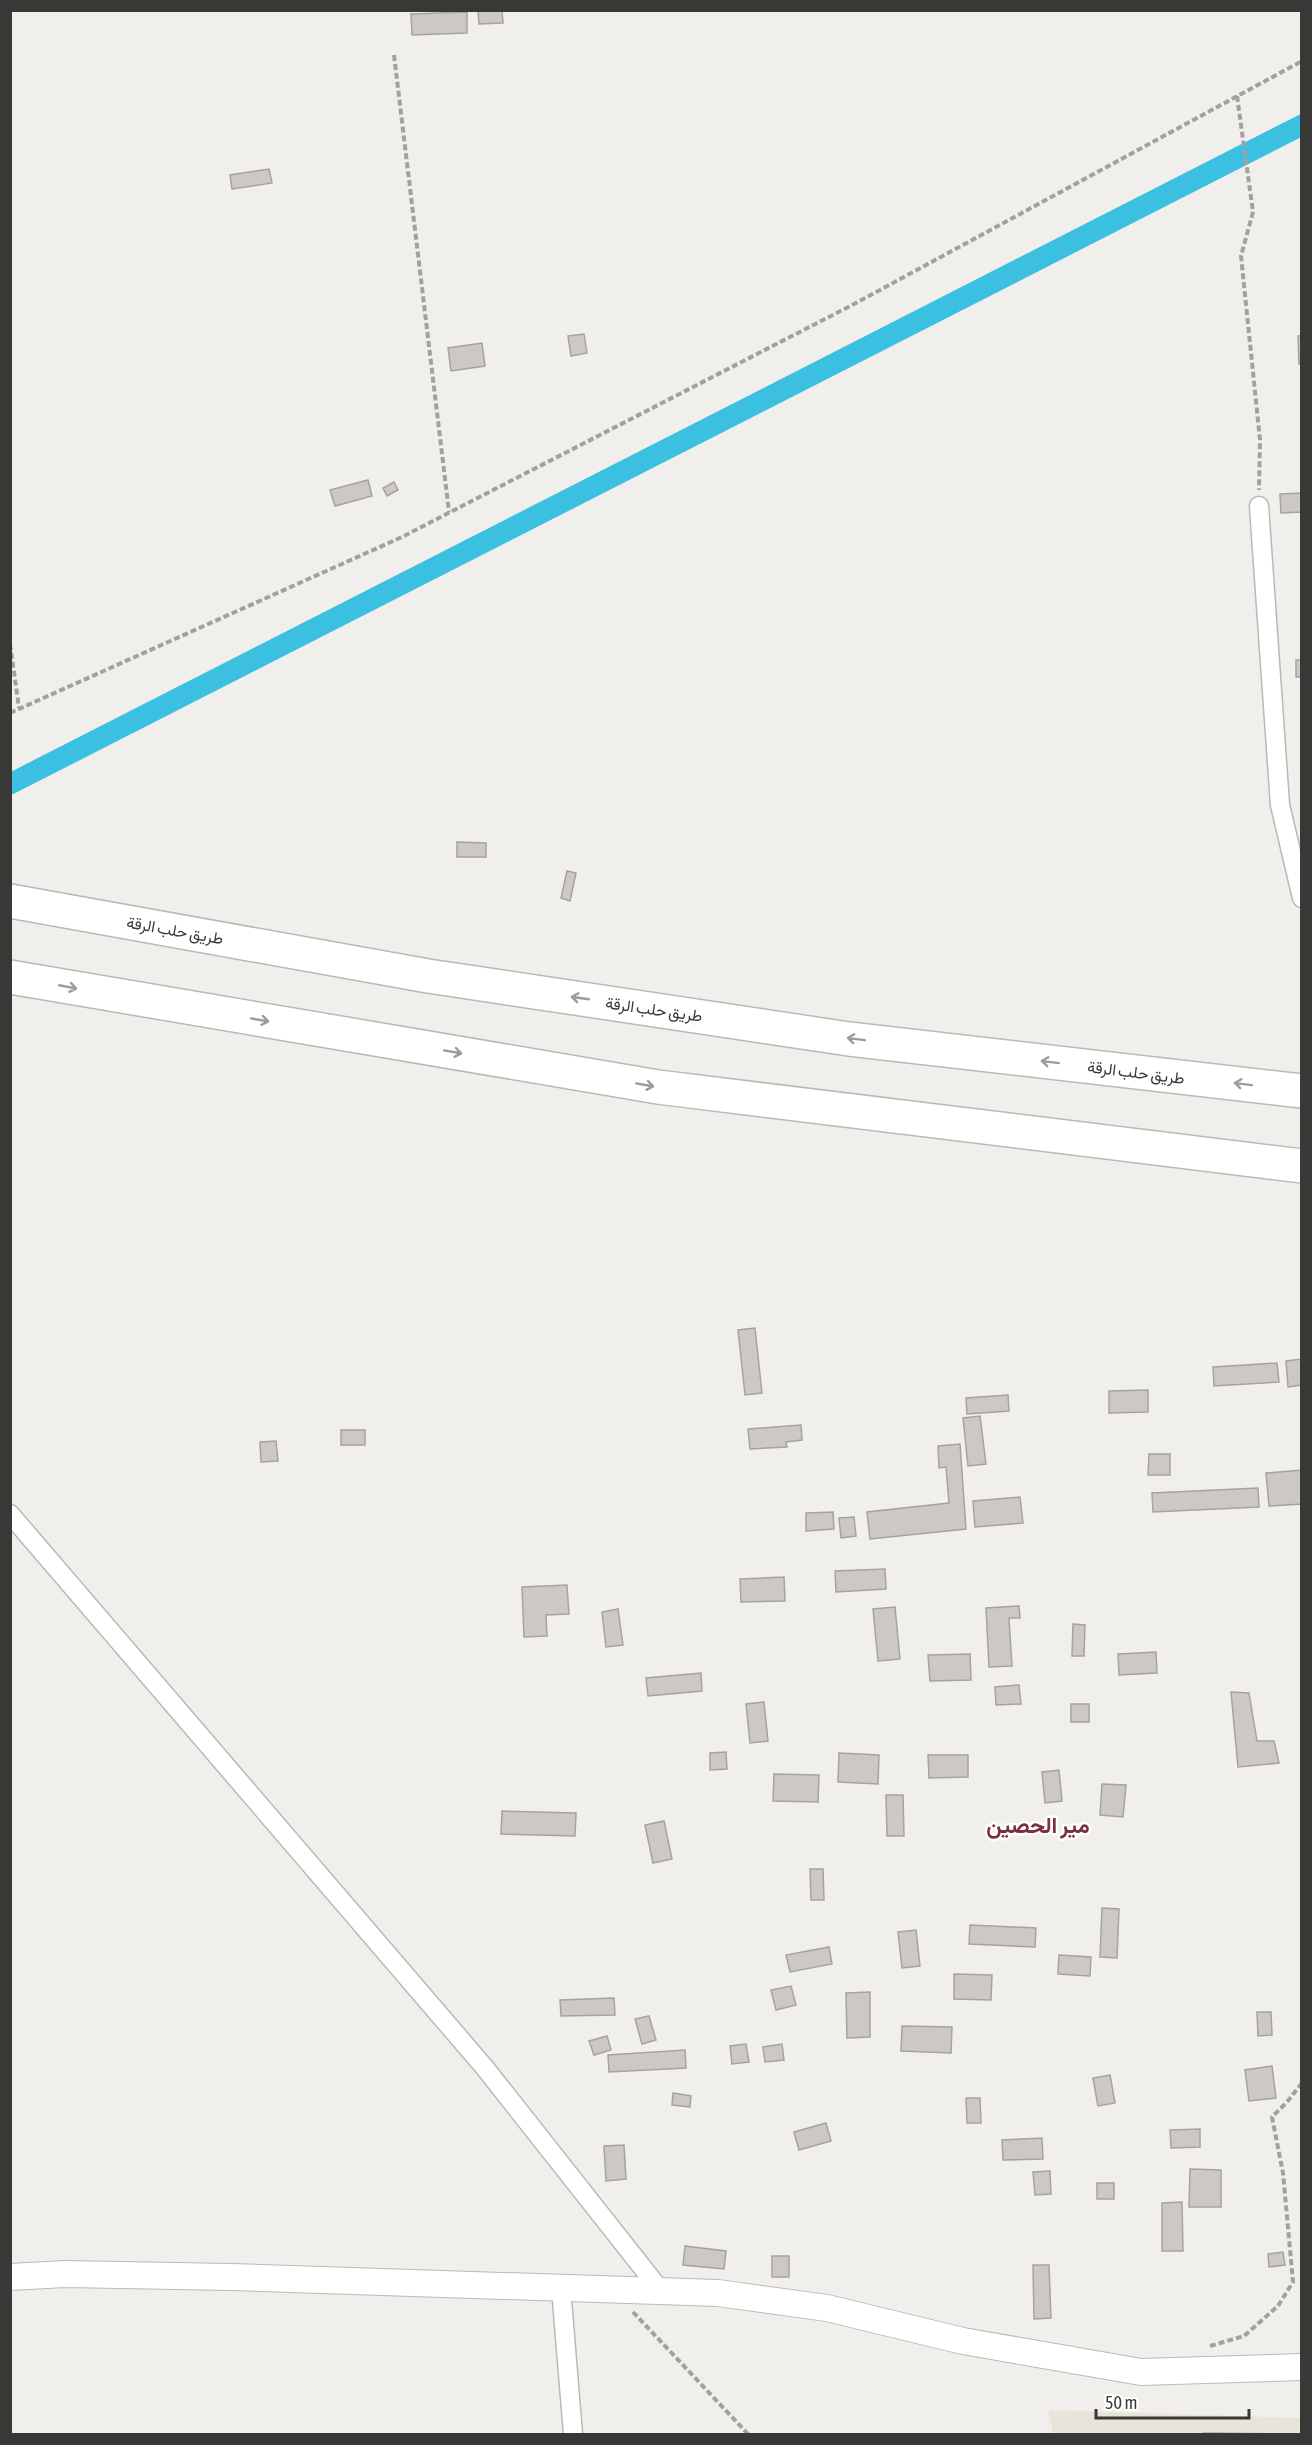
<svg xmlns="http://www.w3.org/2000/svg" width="1312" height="2445" font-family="'Asap Condensed',Vazirmatn,sans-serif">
<rect width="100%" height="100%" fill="#f1efec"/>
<path fill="#e9e4da" d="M1048,2410L1301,2418V2434H1053Z"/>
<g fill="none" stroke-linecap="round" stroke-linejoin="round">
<path stroke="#3cc0e1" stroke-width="21" d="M10,784L1302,125"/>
</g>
<g fill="#ccc8c6" stroke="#a6a2a0" stroke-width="1.5">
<path d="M478,10H502L503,23L479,24Z"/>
<path d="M467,12V33L412,35L411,14Z"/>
<path d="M269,169L272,183L232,189L230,175Z"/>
<path d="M584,334L587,353L571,356L568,336Z"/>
<path d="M1298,336H1302V364H1299Z"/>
<path d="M482,343L485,366L451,371L448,348Z"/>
<path d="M368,480L372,496L335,506L330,490Z"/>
<path d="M394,482L398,490L387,496L383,488Z"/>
<path d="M1302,493V512L1281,513L1280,494Z"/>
<rect x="1296" y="660" width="6" height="17"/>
<path d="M457,842L486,843V857H457Z"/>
<path d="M567,871L576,873L570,901L561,898Z"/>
<path d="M755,1328L762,1393L745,1395L738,1330Z"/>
<path d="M1302,1359V1385L1288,1387L1286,1361Z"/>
<path d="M1277,1363L1279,1382L1214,1386L1213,1367Z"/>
<path d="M1148,1390V1412L1109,1413V1391Z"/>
<path d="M1008,1395L1009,1411L967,1414L966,1398Z"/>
<path d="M980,1416L986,1464L968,1466L963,1418Z"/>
<path d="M801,1425L802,1440L786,1442L787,1447L750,1449L748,1429Z"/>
<rect x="341" y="1430" width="24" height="15"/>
<path d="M276,1441L278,1461L261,1462L260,1442Z"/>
<path d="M960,1444L966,1529L870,1539L867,1512L949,1503L946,1467L939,1468L938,1446Z"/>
<path d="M1149,1454H1170V1475H1148Z"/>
<path d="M1302,1470V1504L1269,1506L1266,1473Z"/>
<path d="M1258,1488L1259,1507L1153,1512L1152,1493Z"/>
<path d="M1020,1497L1023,1523L975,1527L973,1501Z"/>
<path d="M833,1512L834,1529L806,1531V1513Z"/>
<path d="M854,1517L856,1536L841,1538L839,1518Z"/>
<path d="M885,1569L886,1589L836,1592L835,1571Z"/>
<path d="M784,1577L785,1601L741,1602L740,1579Z"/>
<path d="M567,1585L569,1614L546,1615L547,1636L524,1637L522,1587Z"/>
<path d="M1019,1606L1020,1618H1009L1012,1666L989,1667L986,1608Z"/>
<path d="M895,1607L900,1659L878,1661L873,1609Z"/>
<path d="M618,1609L623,1645L606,1647L602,1612Z"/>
<path d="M1073,1624L1085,1625L1084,1656H1072Z"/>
<path d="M1156,1652L1157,1673L1119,1675L1118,1654Z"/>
<path d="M970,1654L971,1680L930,1681L928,1655Z"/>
<path d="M701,1673L702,1691L648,1696L646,1678Z"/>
<path d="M1019,1685L1021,1704L996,1705L995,1687Z"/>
<path d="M1231,1692L1249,1693L1257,1741H1274L1279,1763L1238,1767Z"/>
<path d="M764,1702L768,1741L750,1743L746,1704Z"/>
<rect x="1071" y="1704" width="18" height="18"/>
<path d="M726,1752L727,1769L710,1770V1753Z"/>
<path d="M839,1753L879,1755L878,1784L838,1782Z"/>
<path d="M928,1755H968V1777L929,1778Z"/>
<path d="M1059,1770L1062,1801L1045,1803L1042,1772Z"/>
<path d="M774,1774L819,1775L818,1802L773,1801Z"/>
<path d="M1102,1784L1126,1785L1123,1817L1100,1815Z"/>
<path d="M886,1795H903L904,1836H887Z"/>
<path d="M502,1811L576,1813L575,1836L501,1834Z"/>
<path d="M664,1821L672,1859L653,1863L645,1825Z"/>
<path d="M810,1869H823L824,1900H811Z"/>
<path d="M1102,1908L1119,1909L1117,1958L1100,1957Z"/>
<path d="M970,1925L1036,1928L1035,1947L969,1944Z"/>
<path d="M916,1930L920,1966L902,1968L898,1932Z"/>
<path d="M829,1947L832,1964L790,1972L786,1955Z"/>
<path d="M1059,1955L1091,1957L1090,1976L1058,1974Z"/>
<path d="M954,1974L992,1975L991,2000L954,1999Z"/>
<path d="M791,1986L796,2005L776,2010L771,1990Z"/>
<path d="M870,1992V2037L847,2038L846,1993Z"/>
<path d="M614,1998L615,2015L561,2016L560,2000Z"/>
<path d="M1257,2012H1271L1272,2035L1258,2036Z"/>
<path d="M649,2016L656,2040L642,2044L635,2019Z"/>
<path d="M902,2026L952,2027L951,2053L901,2051Z"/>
<path d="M607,2036L611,2050L594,2055L589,2041Z"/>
<path d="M746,2044L749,2062L732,2064L730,2046Z"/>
<path d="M782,2044L784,2060L765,2062L763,2047Z"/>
<path d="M685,2050L686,2068L609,2072L608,2055Z"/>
<path d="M1272,2066L1276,2098L1249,2101L1245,2070Z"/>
<path d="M1110,2075L1115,2103L1098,2106L1093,2078Z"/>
<path d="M673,2093L691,2096L690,2107L672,2105Z"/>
<path d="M966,2098H980L981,2123H967Z"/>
<path d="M826,2123L831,2141L799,2150L794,2132Z"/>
<path d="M1200,2129V2147L1171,2148L1170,2130Z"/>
<path d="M1042,2138L1043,2159L1003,2160L1002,2140Z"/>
<path d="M624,2145L626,2179L606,2181L604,2146Z"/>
<path d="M1190,2169L1221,2170V2207H1189Z"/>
<path d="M1050,2171L1051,2194L1035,2195L1033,2172Z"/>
<rect x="1097" y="2183" width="17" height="16"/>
<path d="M1182,2202L1183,2251H1162V2203Z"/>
<path d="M685,2246L726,2251L724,2269L683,2265Z"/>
<path d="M1283,2252L1285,2265L1269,2267L1268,2254Z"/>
<rect x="772" y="2256" width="17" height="21"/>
<path d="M1033,2265H1049L1051,2318L1034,2319Z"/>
<path d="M1203,2433L1288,2434H1203Z"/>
</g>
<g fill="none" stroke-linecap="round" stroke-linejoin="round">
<g stroke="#bbb9b6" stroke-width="21">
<g id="street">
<path d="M1259,506L1280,805L1302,898"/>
<path d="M10,1514L485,2068L661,2291"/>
<path d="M561,2288L573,2434"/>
</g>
</g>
<g stroke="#bbb9b6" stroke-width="28">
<path id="secondary" d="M10,2277L65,2274L231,2277L718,2293L827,2308L963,2341L1141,2372L1302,2367"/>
</g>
<g stroke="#bbb9b6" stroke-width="36">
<g id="highway">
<path d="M10,901L428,976L849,1039L1302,1091"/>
<path d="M10,977L658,1087L1302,1166"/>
</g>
</g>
<g stroke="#a2a19e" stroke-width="4" stroke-dasharray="6 3" stroke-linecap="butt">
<path d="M394,55L449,512"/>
<path d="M1237,96L1253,212L1241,256L1260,440L1259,490"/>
<path d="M10,644L19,708"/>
<path d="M10,713L402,537L856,303L1302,61"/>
<path d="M633,2312L748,2434"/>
<path d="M1210,2346L1244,2336L1278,2306L1293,2282L1283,2173L1272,2117L1287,2102L1302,2083"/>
</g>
<use href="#street" stroke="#fff" stroke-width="18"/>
<use href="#secondary" stroke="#fff" stroke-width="26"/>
<use href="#highway" stroke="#fff" stroke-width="33"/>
</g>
<defs><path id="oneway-shaft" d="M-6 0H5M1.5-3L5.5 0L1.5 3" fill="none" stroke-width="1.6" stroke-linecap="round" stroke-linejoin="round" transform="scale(1.5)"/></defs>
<g stroke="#9c9c9a">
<use href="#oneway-shaft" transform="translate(68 987) rotate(11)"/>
<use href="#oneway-shaft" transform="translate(580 998) rotate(-172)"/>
<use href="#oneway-shaft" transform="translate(260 1020) rotate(10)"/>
<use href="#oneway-shaft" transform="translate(856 1039) rotate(-173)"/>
<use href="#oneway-shaft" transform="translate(453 1052) rotate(10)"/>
<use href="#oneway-shaft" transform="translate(1050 1062) rotate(-173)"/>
<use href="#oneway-shaft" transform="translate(1243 1084) rotate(-173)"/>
<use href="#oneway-shaft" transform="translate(645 1085) rotate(10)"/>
</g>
<g text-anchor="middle" stroke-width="5" stroke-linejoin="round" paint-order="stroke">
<g font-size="16" fill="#383836" stroke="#fff">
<text transform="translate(175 930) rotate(10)" y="6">طريق حلب الرقة</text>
<text transform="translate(654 1009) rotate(8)" y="6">طريق حلب الرقة</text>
<text transform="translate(1136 1072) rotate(7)" y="6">طريق حلب الرقة</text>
</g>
<g font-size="22" font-weight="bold" fill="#79313a" stroke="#fff">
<text x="1038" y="1833">مير الحصين</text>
</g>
</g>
<rect width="1312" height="2445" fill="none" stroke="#383836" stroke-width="24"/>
<path d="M1096 2409v9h153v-9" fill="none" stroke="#383836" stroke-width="3"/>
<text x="1105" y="2409" font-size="18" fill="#383836" stroke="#ffffff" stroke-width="4.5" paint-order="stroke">50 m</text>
</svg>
